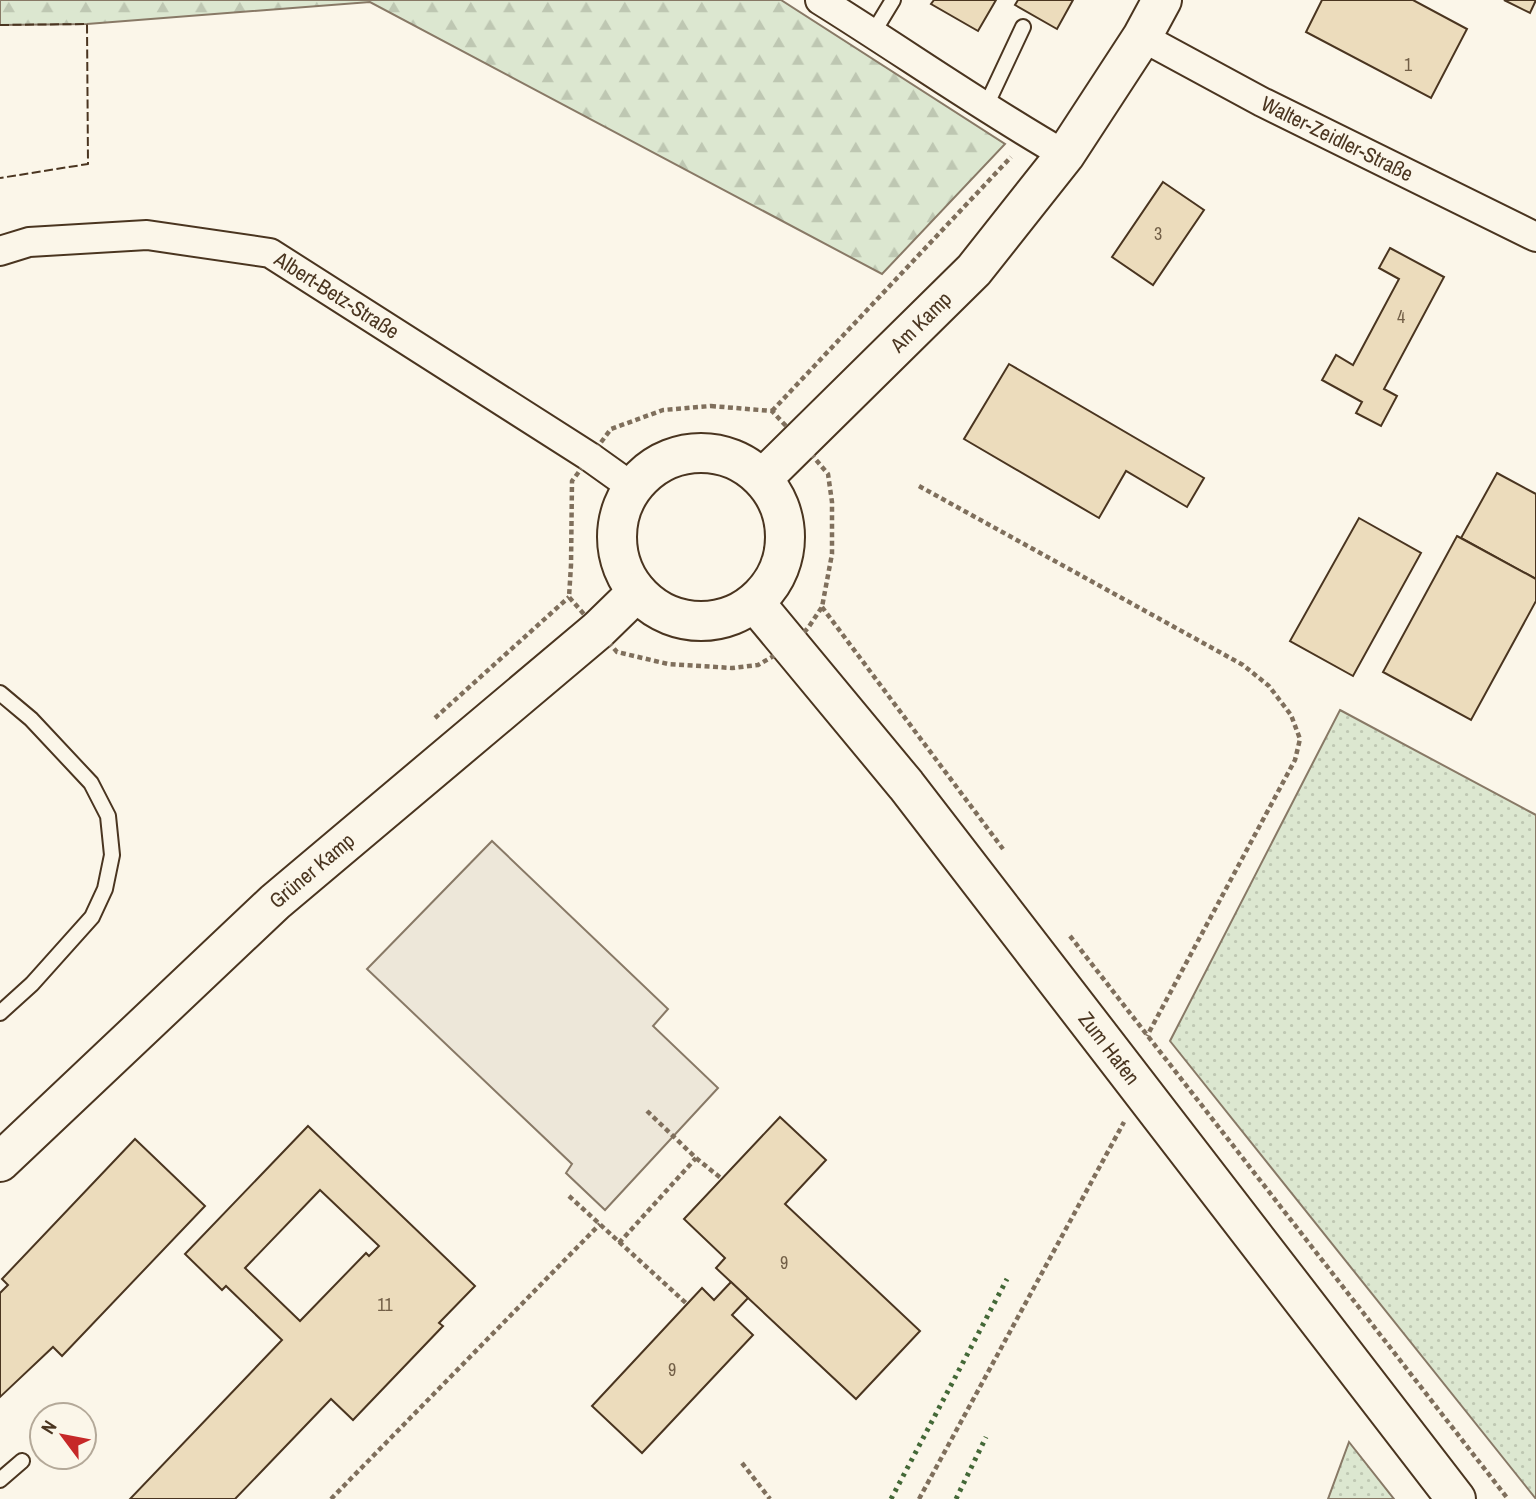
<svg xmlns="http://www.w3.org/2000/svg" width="1536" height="1499" font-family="'Archivo Narrow',sans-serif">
<defs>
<pattern id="grass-dots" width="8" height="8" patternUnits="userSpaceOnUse" patternTransform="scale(1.75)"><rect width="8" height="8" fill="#dce7d0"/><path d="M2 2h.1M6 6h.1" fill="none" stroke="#bec7b2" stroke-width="1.8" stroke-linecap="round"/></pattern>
<pattern id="forest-firs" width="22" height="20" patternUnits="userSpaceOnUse" patternTransform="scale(1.75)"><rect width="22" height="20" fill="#dce7d0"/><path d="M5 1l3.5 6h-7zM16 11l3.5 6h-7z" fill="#bec7b2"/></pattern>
</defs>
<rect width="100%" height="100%" fill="#fbf6e9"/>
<g fill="url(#grass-dots)" stroke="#887966" stroke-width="2">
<path d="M1340,710L1536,815V1499L1170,1041Z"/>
<path d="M1349,1442L1394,1499H1328Z"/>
</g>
<path fill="url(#forest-firs)" stroke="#887966" stroke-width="2" d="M0,0H781L1005,144L882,274L370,2L87,24L0,25Z"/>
<path fill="#ede7d9" stroke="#887966" stroke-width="2" d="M492,841L668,1009L653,1026L718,1088L605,1210L566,1173L572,1164L367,969Z"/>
<g fill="#ecdcbc" stroke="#4a3520" stroke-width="2" fill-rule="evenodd">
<path d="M934,0H996L978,31L931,4Z"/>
<path d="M1018,0H1073L1057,29L1015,5Z"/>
<path d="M1322,0H1413L1467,29L1431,98L1306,32Z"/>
<path d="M1504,0H1536L1530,13Z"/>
<path d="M1163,182L1204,210L1153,285L1112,257Z"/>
<path d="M1390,248L1444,277L1384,389L1397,396L1381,426L1356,413L1362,402L1322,380L1336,355L1353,365L1399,279L1379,268Z"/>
<path d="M1009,364L1204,478L1187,507L1126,471L1099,518L964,439Z"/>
<path d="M1497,473L1536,494V579L1461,538Z"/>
<path d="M1359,518L1421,553L1353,676L1290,641Z"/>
<path d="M1457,536L1536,579V601L1471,720L1383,672Z"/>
<path d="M780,1117L826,1160L785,1204L920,1331L856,1399L716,1268L725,1258L684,1219Z"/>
<path d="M308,1126L475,1286L439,1323L443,1326L353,1420L331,1399L235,1499H130L282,1340L226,1286L222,1290L185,1254ZM320,1190L379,1246L369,1256L366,1253L300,1321L245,1268Z"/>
<path d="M135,1139L205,1206L62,1356L53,1347L0,1397V1293L8,1285L2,1279Z"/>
<path d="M731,1282L748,1298L732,1315L753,1335L642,1453L592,1406L702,1288L714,1300Z"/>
</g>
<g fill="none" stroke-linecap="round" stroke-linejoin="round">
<g stroke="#4a3520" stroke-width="18">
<g id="lane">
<path d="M873,33L893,0"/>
<path d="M985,108L1023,27"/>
<path d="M0,693L31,719L91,783L108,816L112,855L105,889L92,917L32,984L0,1013"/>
<path d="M0,1480L22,1461"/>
</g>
</g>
<g stroke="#4a3520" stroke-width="32">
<g id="street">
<path d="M820,0C902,51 981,107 1065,155"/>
<path id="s1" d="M1142,37L1262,102L1536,237"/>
<path id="s2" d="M0,251L29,242L147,235L270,253L590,457L632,487"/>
</g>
</g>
<g stroke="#4a3520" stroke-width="42">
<g id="secondary">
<circle cx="701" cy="537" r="84"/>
<path id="s3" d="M763,478L974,270L1065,155L1142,37L1162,0"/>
<path id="s4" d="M755,603L906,785L1456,1499"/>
<path id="s5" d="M0,1162L275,902L598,630L637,592"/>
</g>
</g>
<g stroke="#7f6f5c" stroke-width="4.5" stroke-dasharray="5 3.5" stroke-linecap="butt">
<path d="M711,406L772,411L800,441L828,474L832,502V554L822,607L808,628L791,646L758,665L732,668L668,664L617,652L569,597L571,565L572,481L611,429L663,410Z"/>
<path d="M772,411L1011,157"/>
<path d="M919,486L1243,665L1269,686L1291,715L1300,739L1295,760L1147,1036"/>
<path d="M822,607L1003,849"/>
<path d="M435,718L569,597"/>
<path d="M1070,936L1508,1499"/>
<path d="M647,1111L696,1158L722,1179"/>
<path d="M569,1196L687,1304"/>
<path d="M619,1243L696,1158"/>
<path d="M742,1463L770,1499"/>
<path d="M331,1499L600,1224"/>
<path d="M919,1499L1124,1122"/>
</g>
<use href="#lane" stroke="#fbf6e9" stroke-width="14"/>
<use href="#street" stroke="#fbf6e9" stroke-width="28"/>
<use href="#secondary" stroke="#fbf6e9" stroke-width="38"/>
<g stroke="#436837" stroke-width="5" stroke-dasharray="3.5 5" stroke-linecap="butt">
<path d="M891,1499L1007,1279"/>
<path d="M956,1499L986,1437"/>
</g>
<path stroke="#4a3520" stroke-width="2" stroke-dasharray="9 3.5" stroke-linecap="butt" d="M0,25L87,24L88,164L0,178"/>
</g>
<g text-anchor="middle" stroke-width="5" stroke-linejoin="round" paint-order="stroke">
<g font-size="18" fill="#725f47">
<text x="1408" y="71">1</text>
<text x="1158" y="240">3</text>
<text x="1401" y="323">4</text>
<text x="784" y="1269">9</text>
<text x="385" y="1311">11</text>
<text x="672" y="1376">9</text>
</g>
<g font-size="21" fill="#4a3520" stroke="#fbf6e9">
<text dy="7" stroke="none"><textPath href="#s1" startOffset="220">Walter-Zeidler-Straße</textPath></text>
<text dy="7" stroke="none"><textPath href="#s2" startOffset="352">Albert-Betz-Straße</textPath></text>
<text dy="7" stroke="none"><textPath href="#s3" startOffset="222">Am Kamp</textPath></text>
<text dy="7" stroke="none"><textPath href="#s5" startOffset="427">Grüner Kamp</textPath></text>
<text dy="7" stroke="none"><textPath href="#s4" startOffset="569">Zum Hafen</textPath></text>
</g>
</g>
<g transform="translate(63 1436) rotate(302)"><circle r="33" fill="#fbf6e9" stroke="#b4a999" stroke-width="2"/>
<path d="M0-5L12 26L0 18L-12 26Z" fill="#c62828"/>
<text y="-10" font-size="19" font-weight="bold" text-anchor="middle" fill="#4a3520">N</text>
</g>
</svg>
